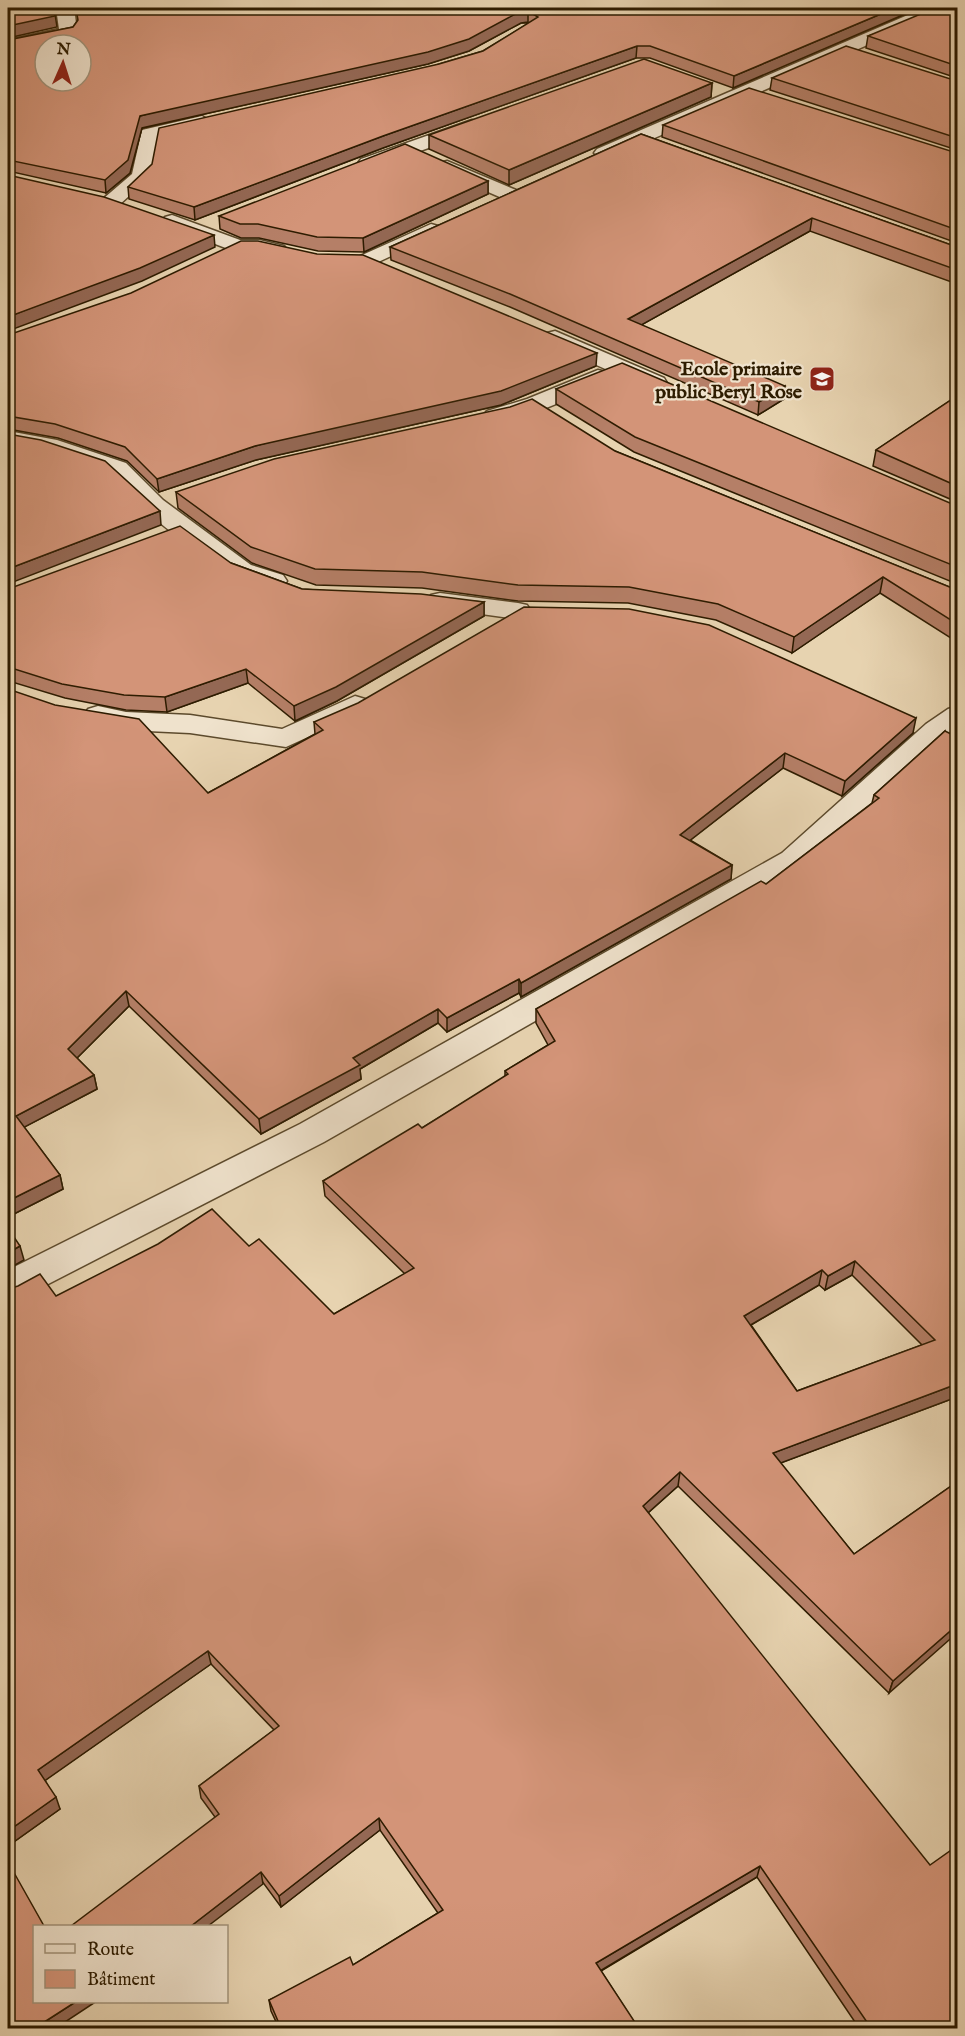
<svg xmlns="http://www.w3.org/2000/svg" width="965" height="2036" font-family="'IM FELL English',serif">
<rect width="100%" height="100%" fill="#e7d3b0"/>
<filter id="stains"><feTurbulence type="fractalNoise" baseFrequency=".00333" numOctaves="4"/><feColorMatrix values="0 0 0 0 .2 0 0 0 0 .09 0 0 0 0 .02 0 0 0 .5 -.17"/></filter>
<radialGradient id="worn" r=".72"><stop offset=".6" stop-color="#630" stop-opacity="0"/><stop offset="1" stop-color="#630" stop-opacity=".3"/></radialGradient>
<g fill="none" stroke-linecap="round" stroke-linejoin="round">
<g stroke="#5c4a2c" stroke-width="3">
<g id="minor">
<path d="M924,8H945L943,12L611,157L604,159L594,153L597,149Z"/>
<path d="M66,10L75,15L77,32L74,36L8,50V40L59,29L57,15Z"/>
<path d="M202,116L211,122L209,126L158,138L151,176L118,206H104L101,202L104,198L132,174L142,130Z"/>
<path d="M472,120L479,122L481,126L479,130L375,167H361L358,163L361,159Z"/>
<path d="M447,161L516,190L519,194L516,198H502L440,171L437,167L440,163Z"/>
<path d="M172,215L240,240H259L284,246L287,250L284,254L277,256L231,250L165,225L162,221L165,217Z"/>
<path d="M431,224L438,226L441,230L438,234L374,264H360L357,260L360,256Z"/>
<path d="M555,331L664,378L667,383L664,388H648L547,343L544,338L547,333Z"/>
<path d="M598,370L606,372L609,377L606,382C580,393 513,427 487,421L483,416L487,411L527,399Z"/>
<path d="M8,431L57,440L126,463L163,500L251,565L283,575L287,581L283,587C248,595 172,534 145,510C133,499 123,484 109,474C91,461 31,449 8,445Z"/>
<path d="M440,593L518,603L527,605L531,611L527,617L518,619L431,607L427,601L431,595Z"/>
<path d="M355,696L365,699L369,705L365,711L286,747L190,733L126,730L88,721L84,715L88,709L98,706L126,712L190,715L282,729Z"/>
<path d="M958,706V728L804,867L324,1142L21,1298L8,1302V1270L300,1124L782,853L926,724L948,709Z"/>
</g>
</g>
<use href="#minor" fill="#efe2cc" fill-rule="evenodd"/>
</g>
<g fill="#b57f67" stroke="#2e1c00" stroke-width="1.5" fill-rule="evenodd">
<path d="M76,8H919L733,88L650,58H636L383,148L195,220L129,199L128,187L439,64L483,51L529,23H521L469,51L428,64L142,128L130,173L106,193L8,171V40L73,27L78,20Z"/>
<path d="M957,8V78L866,48L868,36Z"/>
<path d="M772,78L957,81V150L770,90Z"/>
<path d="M712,83L711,97L509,185L429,149V135Z"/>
<path d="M663,125L957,153V243L662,137Z"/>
<path d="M641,134L957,247V284L810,231L641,325L784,399L758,415L510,307L391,260L390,247Z"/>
<path d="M488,181V194L364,252L318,251L259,238H241L220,229L219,216Z"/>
<path d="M8,335L596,366L501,405L256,460L159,492L127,461L58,438L8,429Z"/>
<path d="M556,389L957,506V584L634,452L556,404Z"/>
<path d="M957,396V502L873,466L876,450Z"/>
<path d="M615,451L957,590V642L880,593L792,653L716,620L628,603L518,601L422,588L316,585L252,563L178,508L176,492Z"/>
<path d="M231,563L302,589L484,602V616L337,701L295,721L248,683L167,712L126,710L65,698L9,681L8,682V589Z"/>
<path d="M8,689L208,793L315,734L314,722L913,733L842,796L783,768L690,840L732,865L731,879L521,997L519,993L447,1032L438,1023L360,1069L361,1079L261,1134L129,1006L77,1058L94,1075L97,1089L24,1127L60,1175L63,1189L8,1217Z"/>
<path d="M945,731L957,1397L780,1463L854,1554L957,1482L889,1693L678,1486L648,1513L957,2028H859L757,1877L601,1971L638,2028H279L271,2011L269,2000L353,1965L438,1913L380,1830L281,1907L201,1798L199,1786L274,1730L211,1664L45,1780L60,1809L8,1846V1289L56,1296L249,1246L334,1314L405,1274L325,1196L323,1181L422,1128L505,1077V1071L548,1045L536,1023V1009L766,884L872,803L874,795ZM852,1275L922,1345L797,1391L751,1325L819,1285L825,1290Z"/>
</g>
<g fill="#946854" stroke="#2e1c00" stroke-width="1.5">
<path d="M54,8L57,27L8,38V26Z"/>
<path d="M895,8H919L733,88L734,76Z"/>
<path d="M521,11H528V22L521,23L469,51L428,64L142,128L130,173L106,193L105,180L140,116Z"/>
<path d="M637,46L636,58L383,148L195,220L194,207L383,136Z"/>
<path d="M712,83L711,97L509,185V170Z"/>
<path d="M488,181V194L364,252L363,238Z"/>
<path d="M812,218L810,231L627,333L628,319Z"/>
<path d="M214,235L215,247L142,281L8,331V317Z"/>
<path d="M597,353L596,366L501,405L256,460L159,492L157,479L255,446Z"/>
<path d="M785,386L784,399L758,415L759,402Z"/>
<path d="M160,511L161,525L8,584V569Z"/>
<path d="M883,577L880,593L792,653L794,637Z"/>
<path d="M484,602V616L337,701L295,721L294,706Z"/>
<path d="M246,669L248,683L167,712L165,697Z"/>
<path d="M916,718L913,733L842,796L845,781Z"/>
<path d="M785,753L783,768L679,849L680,835Z"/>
<path d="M732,865L731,879L521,997V983Z"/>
<path d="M519,979V993L447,1032V1018Z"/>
<path d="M126,991L129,1006L71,1064L68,1049Z"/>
<path d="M438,1009V1023L360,1069L361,1079L261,1134L259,1119L353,1058Z"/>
<path d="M94,1075L97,1089L19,1130L16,1116Z"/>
<path d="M60,1175L63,1189L8,1217V1201Z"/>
<path d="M20,1246L24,1260L8,1269V1253Z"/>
<path d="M855,1261L852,1275L825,1290L828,1276Z"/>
<path d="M822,1270L819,1285L742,1330L744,1316Z"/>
<path d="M957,1384V1397L770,1467L773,1453Z"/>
<path d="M680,1472L678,1486L641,1519L643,1506Z"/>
<path d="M957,1625V1633L889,1693L893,1681Z"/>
<path d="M208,1651L211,1664L43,1782L38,1770Z"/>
<path d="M56,1797L60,1809L8,1846V1831Z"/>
<path d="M379,1818L380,1830L281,1907L279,1896Z"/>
<path d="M760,1866L757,1877L595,1974L596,1963Z"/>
<path d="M261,1872L263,1884L208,1926H191Z"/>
<path d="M77,2001H97L56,2028H35Z"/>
</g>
<g fill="#d39478" stroke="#2e1c00" stroke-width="1.5" fill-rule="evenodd">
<path d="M8,8H54L55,16L8,26Z"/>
<path d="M76,8H895L734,76L650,46H637L383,136L194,207L128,187L152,164L159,128L439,64L483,51L538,17L528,11H521L469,39L428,52L140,116L128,160L105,180L8,160V40L73,27L78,20ZM45,45H81V81H45Z"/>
<path d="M935,8H957V66L868,36Z"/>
<path d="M846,46L957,81V138L772,78Z"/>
<path d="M644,59L712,83L509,170L429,135Z"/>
<path d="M749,88L957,153V230L663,125Z"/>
<path d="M641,134L957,247V270L812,218L628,319L785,386L759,402L510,294L390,247Z"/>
<path d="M405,144L488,181L363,238L317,237L258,224H240L219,216Z"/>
<path d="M8,175L104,197L214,235L140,268L8,317Z"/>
<path d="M241,241H258L317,254L363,255L597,353L501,391L255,446L157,479L125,447L55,424L8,416V335L131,293Z"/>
<path d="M622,363L957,506V567L635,437L556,389Z"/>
<path d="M957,396V486L876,450Z"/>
<path d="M532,399L615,451L957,590V624L883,577L794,637L718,604L629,587L518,585L422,572L315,569L251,547L176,492L274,459L510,407Z"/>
<path d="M8,434L41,440L105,461L160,511L8,569Z"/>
<path d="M180,526L231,563L302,589L421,594L484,602L336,687L294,706L246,669L165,697L124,695L62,684L8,667V589Z"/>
<path d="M524,607L629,609L709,625L916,718L845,781L785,753L680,835L732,865L521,983L519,979L447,1018L438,1009L353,1058L360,1065L259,1119L126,991L68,1049L94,1075L16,1116L60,1175L8,1201V689L55,705L139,719L208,793L323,730L314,722L358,703Z"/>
<path d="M945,731L955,736L957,734V1384L773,1453L854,1554L957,1482V1625L893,1681L680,1472L643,1506L930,1865L957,1846V2028H871L760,1866L596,1963L638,2027L636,2028H281L269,2000L350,1957L353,1965L443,1910L379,1818L279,1896L261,1872L191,1926H71L219,1814L199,1786L279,1726L208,1651L38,1770L56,1797L8,1831V1289L18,1286L40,1274L56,1296L158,1244L212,1209L249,1246L259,1239L334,1314L414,1268L323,1181L418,1124L422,1128L508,1074L505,1071L555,1041L536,1009L761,881L766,884L879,798L874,795ZM855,1261L935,1340L797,1391L744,1316L822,1270L828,1276Z"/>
<path d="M8,1228L20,1246L8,1253Z"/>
<path d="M8,1862L44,1926H34V2001H77L35,2028H8Z"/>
</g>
<defs>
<g id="school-square" transform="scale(1.35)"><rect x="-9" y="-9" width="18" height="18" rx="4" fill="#8f2418" stroke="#efe2cc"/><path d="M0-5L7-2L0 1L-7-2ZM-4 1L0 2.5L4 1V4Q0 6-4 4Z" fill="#fff"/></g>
</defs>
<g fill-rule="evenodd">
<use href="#school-square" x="822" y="379"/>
</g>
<g text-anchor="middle" stroke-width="4.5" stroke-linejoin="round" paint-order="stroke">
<g font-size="20" font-weight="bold" fill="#2e1c00" stroke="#efe2cc" text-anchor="end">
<text x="802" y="375">Ecole primaire<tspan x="802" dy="23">public Beryl Rose</tspan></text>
</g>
</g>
<rect width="965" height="2036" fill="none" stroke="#e7d3b0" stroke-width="30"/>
<rect x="9" y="9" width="947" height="2018" fill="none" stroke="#2e1c00" stroke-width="3"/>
<rect x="15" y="15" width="935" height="2006" fill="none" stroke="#2e1c00" stroke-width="1.5"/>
<rect x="33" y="1925" width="195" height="78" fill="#efe2cc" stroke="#a2937a" stroke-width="1.5"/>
<rect x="45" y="1944" width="30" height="9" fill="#efe2cc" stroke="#a2937a" stroke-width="1.5"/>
<text x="87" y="1955" font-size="18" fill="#2e1c00">Route</text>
<rect x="45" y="1970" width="30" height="18" fill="#d39478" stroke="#a2937a" stroke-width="1.5"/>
<text x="87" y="1985" font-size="18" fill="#2e1c00">Bâtiment</text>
<g transform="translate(63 63) rotate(3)"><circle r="28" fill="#efe2cc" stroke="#a2937a" stroke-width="1.5"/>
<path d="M0-4.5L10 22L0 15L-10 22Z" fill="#8f2418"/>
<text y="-9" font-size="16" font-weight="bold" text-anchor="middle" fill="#2e1c00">N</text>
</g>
<rect width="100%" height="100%" filter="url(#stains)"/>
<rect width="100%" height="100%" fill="url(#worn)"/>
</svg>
